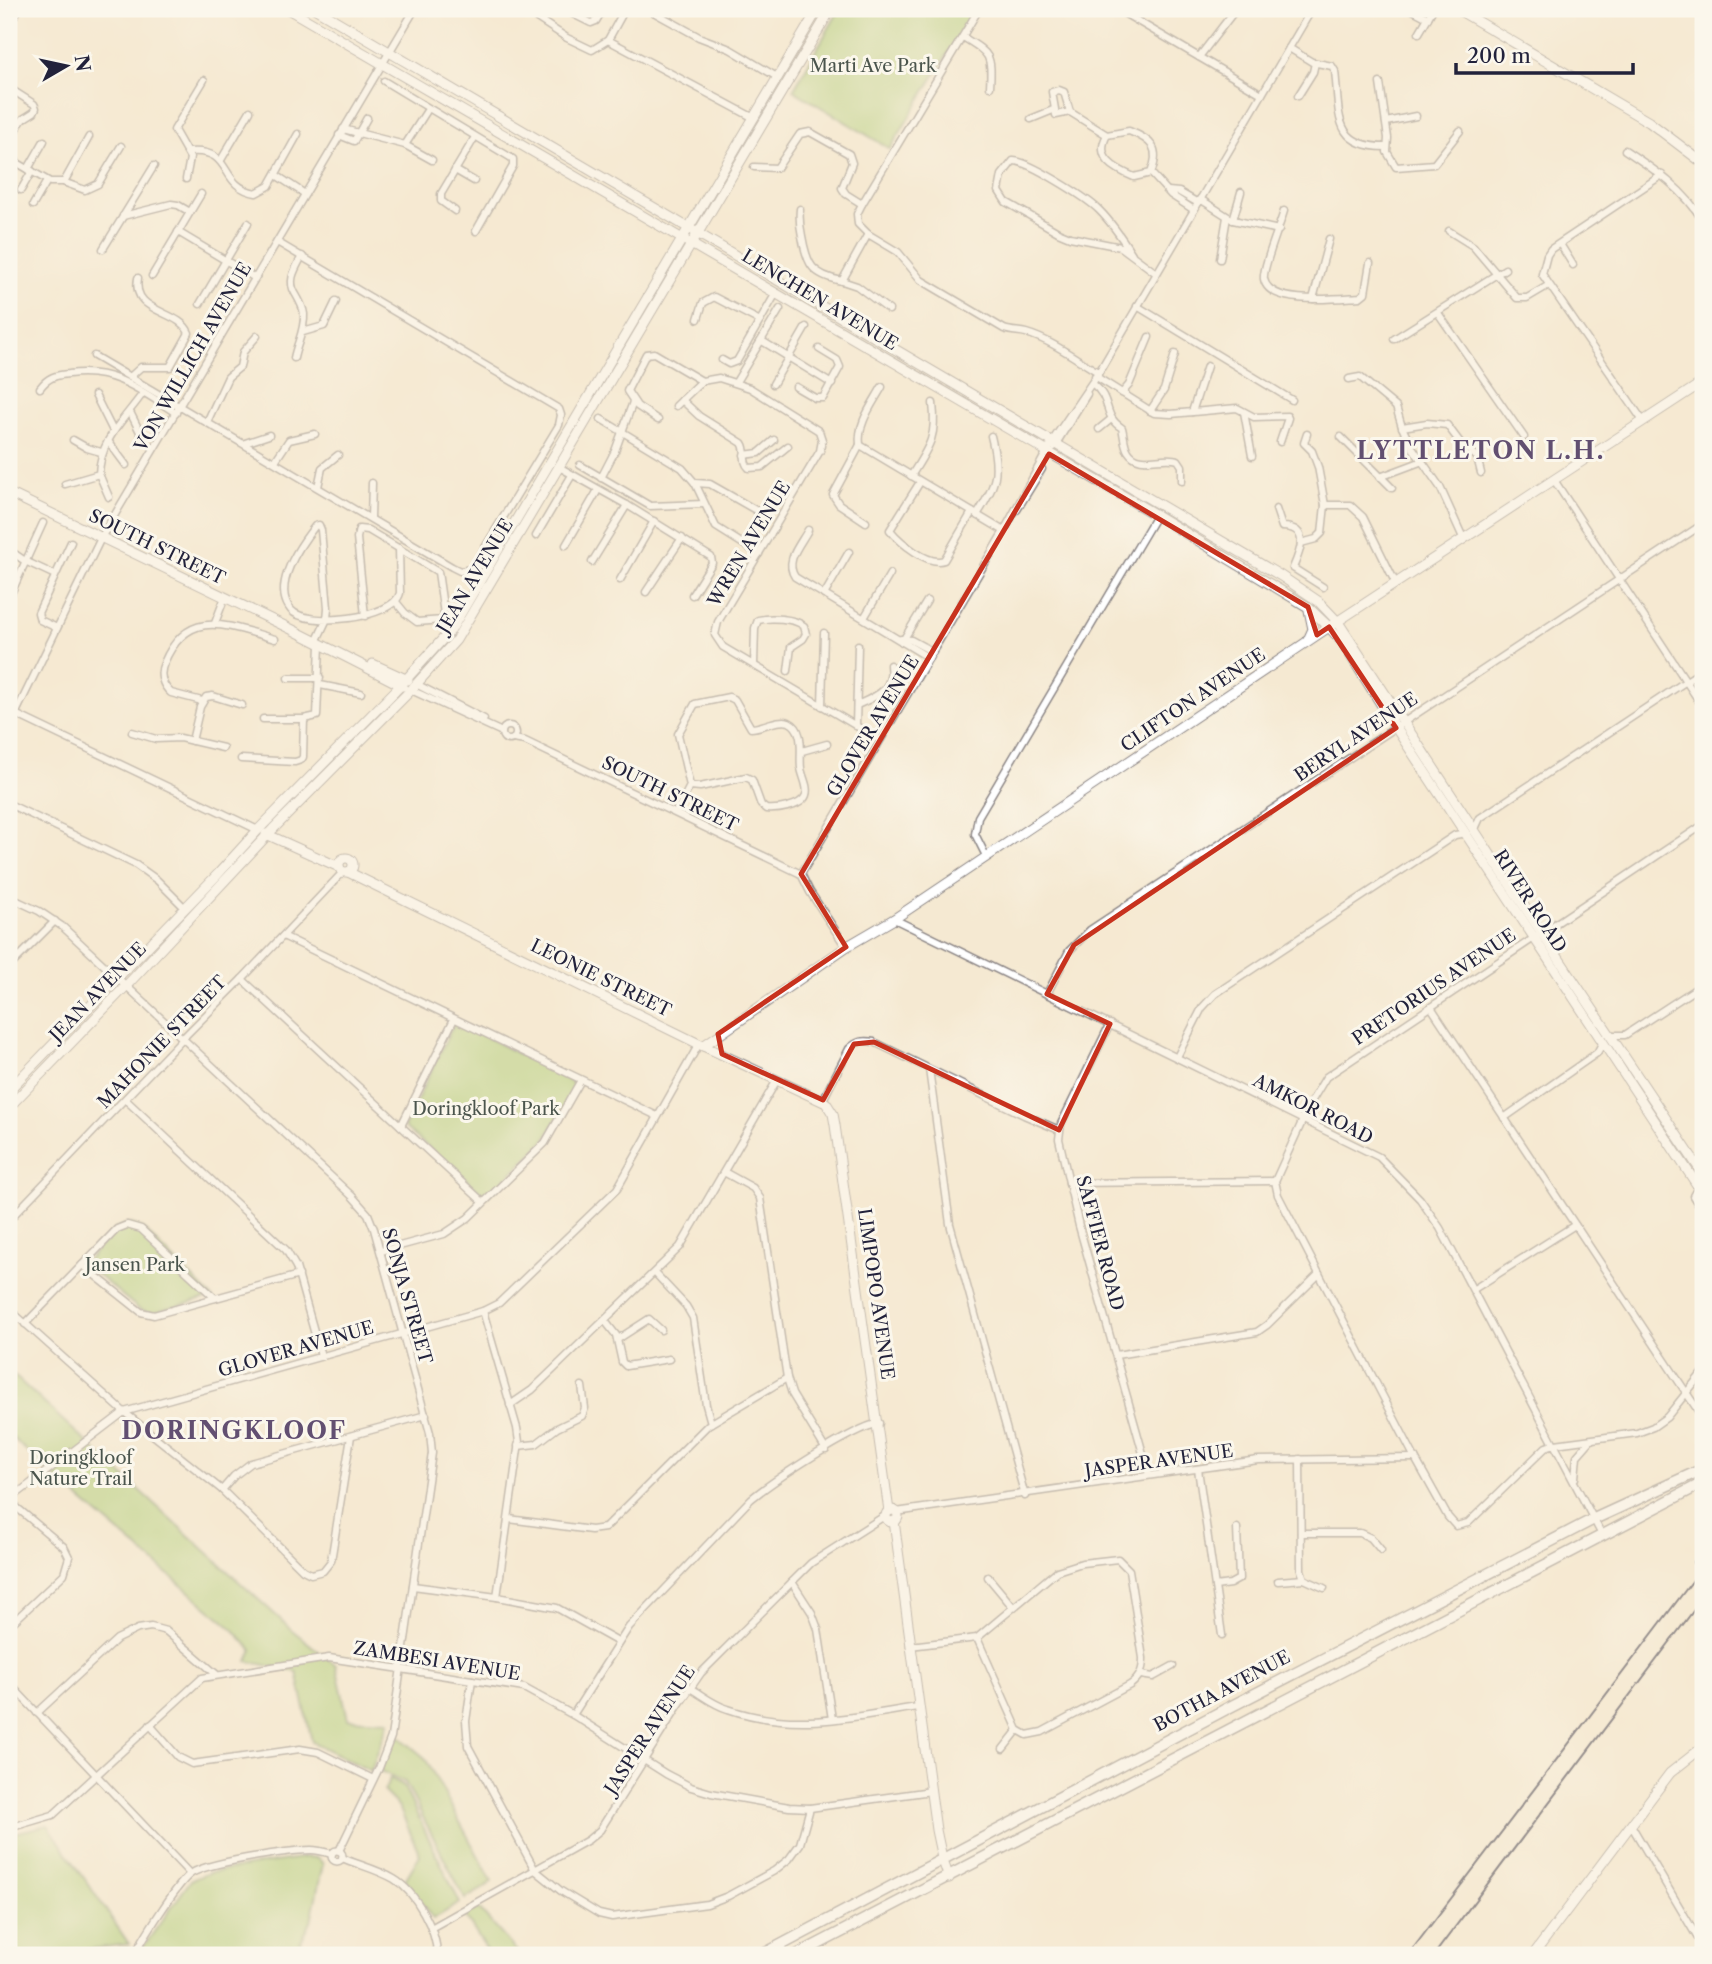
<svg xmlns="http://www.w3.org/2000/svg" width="1712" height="1964" font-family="'Libre Caslon Text',serif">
<rect width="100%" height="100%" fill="#fbf7ec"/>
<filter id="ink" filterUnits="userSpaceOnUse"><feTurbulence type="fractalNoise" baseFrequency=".0143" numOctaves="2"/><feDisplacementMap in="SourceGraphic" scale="14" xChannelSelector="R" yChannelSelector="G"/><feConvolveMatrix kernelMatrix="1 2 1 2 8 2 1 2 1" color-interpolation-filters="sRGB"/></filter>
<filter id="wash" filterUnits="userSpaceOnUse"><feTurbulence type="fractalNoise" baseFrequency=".00686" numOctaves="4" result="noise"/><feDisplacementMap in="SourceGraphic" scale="28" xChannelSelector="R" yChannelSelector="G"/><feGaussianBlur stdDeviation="1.57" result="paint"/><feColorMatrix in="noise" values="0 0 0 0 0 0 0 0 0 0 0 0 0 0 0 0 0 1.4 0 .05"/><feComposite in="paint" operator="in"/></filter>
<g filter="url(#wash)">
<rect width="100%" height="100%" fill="#f5e9d2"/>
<g fill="#aacd76" stroke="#667858" stroke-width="2">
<path d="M840,9H964L972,14L890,149L793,90Z"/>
<path d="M455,1021L577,1084L544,1142L487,1197L404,1127Z"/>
<path d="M129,1223L142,1228L212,1297L152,1313L140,1310L84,1264L116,1228Z"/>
<path d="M9,1371L292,1630L336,1665L348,1719L389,1721L371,1771L312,1742L297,1672L247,1661L252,1650L233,1629L60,1482L9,1435Z"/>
<path d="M396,1734L425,1758L492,1881L486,1887L465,1899L405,1782L380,1771Z"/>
<path d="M390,1778L403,1785L460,1903L433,1919L405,1880L420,1855L399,1807L384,1792Z"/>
<path d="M48,1825L129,1944L44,1955H17L9,1939V1834Z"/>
<path d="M307,1857L318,1858L323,1864L311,1921L299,1945L231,1951L230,1955H141L144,1946L191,1880L211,1872Z"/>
<path d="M478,1908L520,1955H490L465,1916Z"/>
<path d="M129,1948V1955H77Z"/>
</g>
</g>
<g filter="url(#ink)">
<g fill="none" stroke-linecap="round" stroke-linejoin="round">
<g stroke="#8c8686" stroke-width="9">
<g id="street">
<path d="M523,9L567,38L592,50L608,40L625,9"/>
<path d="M563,9L591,23L596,21L603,9"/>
<path d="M648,9L699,37L730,49L777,77"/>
<path d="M979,9L862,204L857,214L858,224L868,234L898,252L921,280L1004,329C1012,332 1019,331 1026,333C1051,340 1076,359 1098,372"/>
<path d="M1117,9L1262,94"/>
<path d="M1297,9L1307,17"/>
<path d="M1411,9L1428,18"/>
<path d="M1419,33L1433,9"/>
<path d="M963,37C990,54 992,54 990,87"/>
<path d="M608,40L754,118"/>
<path d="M1289,48L1312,62L1332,66L1335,71C1340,113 1332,147 1386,147"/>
<path d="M1199,57L1236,9"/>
<path d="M384,81L513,159V166L476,231"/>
<path d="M1380,83L1388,138L1387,152L1396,167L1434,164L1460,131"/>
<path d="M9,88L34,104L36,108L34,112L23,119L9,139"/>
<path d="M1298,96L1313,72L1315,63"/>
<path d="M1070,112L1056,115L1052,92L1059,90L1064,92L1070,112L1107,135"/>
<path d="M1031,119L1053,110"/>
<path d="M1386,122L1416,116"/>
<path d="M343,129L405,145L432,160"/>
<path d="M1129,131C1152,140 1161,148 1151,173L1134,177C1115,169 1094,158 1107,135Z"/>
<path d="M339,135L354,141L367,118"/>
<path d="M405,145L428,109"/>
<path d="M1625,150C1655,170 1684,189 1703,221"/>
<path d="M189,152C235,148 217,186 256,193L269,186L298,134"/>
<path d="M9,158L50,182H63L85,190L98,184L121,146"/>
<path d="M221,160L250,111"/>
<path d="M754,167L777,168L800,134L810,132L849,154L852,163L842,188L846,194L862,204"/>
<path d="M28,169L44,141"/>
<path d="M455,170L474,181"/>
<path d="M1151,173L1171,195L1194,210"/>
<path d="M276,175L305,194"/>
<path d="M9,176L17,162"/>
<path d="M186,179L190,158L174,130L204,80"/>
<path d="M64,182L89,137"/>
<path d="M21,190L32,171"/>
<path d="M1168,191L1179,192L1198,203"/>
<path d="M1200,199L1233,220L1279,230"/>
<path d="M33,205L47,181"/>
<path d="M800,209C799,218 800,227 802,236C807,265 812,275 842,281"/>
<path d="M455,211L441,201V194L475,137"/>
<path d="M1284,211C1280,225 1262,269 1264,279C1269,307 1340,298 1360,297L1365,293L1370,263"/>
<path d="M123,216L171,204L178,205L190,212"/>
<path d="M1233,220L1241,192"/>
<path d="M1449,231L1473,246L1517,298H1527L1549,285"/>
<path d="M178,232L255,278"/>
<path d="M868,234L842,281L857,286L889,310"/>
<path d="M1560,244L1573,265"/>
<path d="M103,249L154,166"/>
<path d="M1132,254C1122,238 1112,223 1099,210C1087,198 1027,160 1013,161L1002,175L999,191L1006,202L1058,232L1070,237L1121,247L1156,273"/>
<path d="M1220,259L1227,217"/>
<path d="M152,276L201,194"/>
<path d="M1313,299L1329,239"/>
<path d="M200,304L248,223"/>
<path d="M1137,306L1292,400"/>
<path d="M1438,313L1524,437"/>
<path d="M698,319L703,303L714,297L760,321"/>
<path d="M303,332L324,326L336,301"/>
<path d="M1394,339L1505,269"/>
<path d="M762,341L832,384"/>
<path d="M94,356L452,567L460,571L472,569L559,425L561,415L559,409L277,242"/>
<path d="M294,358C297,343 305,330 304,314C303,306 299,300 295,293C287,280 296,268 302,256"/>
<path d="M722,360L729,364L737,361L776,293"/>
<path d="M1095,376L1154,413L1171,414L1237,408L1254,417L1287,416L1288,418L1280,442"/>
<path d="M130,377L141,367H170L189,333C179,309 131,314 138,278"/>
<path d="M1349,379L1360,377L1396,407L1402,427L1410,444L1440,487L1464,540"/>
<path d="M736,382L780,309"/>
<path d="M773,384L806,327"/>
<path d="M1092,384L1312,9"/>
<path d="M1093,384C1113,400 1102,416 1122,428C1124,435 1124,445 1128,451C1139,469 1162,454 1178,460L1182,466V481"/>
<path d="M796,387L815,398H823L840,367L837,360L819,349"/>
<path d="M40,388C48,377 56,375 69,374C114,368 140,390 176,413"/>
<path d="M1122,393L1129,385L1149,337"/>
<path d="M95,395L113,431"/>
<path d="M682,400L699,416L742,443C748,451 741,461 749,468L762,467L788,446"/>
<path d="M676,406L702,381L719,378L750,388L819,431L822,440L820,451L718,622L715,635L723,647L880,740"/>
<path d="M1150,411L1164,390L1175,354"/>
<path d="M130,412L143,438"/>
<path d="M1192,412L1207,366"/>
<path d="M1244,412L1252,456"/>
<path d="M601,419L682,468L695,483L716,527L759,554"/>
<path d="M658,420L637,406L627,391L646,354L654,353L702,381"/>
<path d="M1643,421L1542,274L1547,255L1551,249L1662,175"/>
<path d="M207,422L228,377L240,367L243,352L257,336"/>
<path d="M1402,427L1427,423L1447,425L1462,445L1477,457L1481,473"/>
<path d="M1099,429L1110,420"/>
<path d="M1307,434L1304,443L1312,451L1318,467L1325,505"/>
<path d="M1341,437L1392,488"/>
<path d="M73,440L87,448L101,452"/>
<path d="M108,441L126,465"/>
<path d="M245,443L269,435"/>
<path d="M860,445L1004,531"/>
<path d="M860,445L833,495L839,504L866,522"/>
<path d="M860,445C857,424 872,405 882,387"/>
<path d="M1054,447L1087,394"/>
<path d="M744,455L759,453L774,440"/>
<path d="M275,461L289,440L315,434"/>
<path d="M580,465L650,506L704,504"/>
<path d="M559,467L627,505L711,557L712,563L692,595"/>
<path d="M99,474L109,497"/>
<path d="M911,476C929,447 937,438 933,403"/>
<path d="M1380,477L1420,462"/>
<path d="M601,478L615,451L633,402"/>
<path d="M1554,480L1703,707"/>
<path d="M920,482L890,530C900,542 928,566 944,560L972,512"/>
<path d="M695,483L710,484L766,516"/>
<path d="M65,484L99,474C100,439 125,419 143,393"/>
<path d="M318,487L322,468L338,455"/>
<path d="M1276,509L1282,527C1311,527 1300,552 1293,568L1323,587"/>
<path d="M1017,510L1042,469"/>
<path d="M977,515C997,484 1000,472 991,436"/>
<path d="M371,518L372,483"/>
<path d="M808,530C800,545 784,561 795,577L929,658"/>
<path d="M536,536L572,475"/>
<path d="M1301,543L1316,539L1322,533L1325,505H1350L1363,517L1396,584"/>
<path d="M566,545L598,490"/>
<path d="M9,550L25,561L55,575"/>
<path d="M592,562L627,505"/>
<path d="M620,580L654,521"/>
<path d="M646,592L682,538"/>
<path d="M824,595L849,552"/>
<path d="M9,598L43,523"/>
<path d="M365,616L357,538L359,529L368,530L438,572L444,614L443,620L417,622L405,613L396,602"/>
<path d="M864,618L890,574"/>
<path d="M215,623L225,597"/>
<path d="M57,628L40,620L38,613L71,542"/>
<path d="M318,638L327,619L328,608L321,530L319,525L315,526C300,545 271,586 291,610C306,628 394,619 400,593L399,548"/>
<path d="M901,639L911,640L933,652"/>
<path d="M902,642L927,601"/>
<path d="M754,665L755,628L758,620C770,617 794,618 804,626L806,634L803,639L791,647L788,671"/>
<path d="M288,678H320"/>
<path d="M416,684L484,719"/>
<path d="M320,685L361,693"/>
<path d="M411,690L502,732"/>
<path d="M202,701L171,693C162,685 159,674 164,663C188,606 228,626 275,639"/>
<path d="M857,705C877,696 894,690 890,665"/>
<path d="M822,706L824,633"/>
<path d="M9,711L258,830"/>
<path d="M263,719H304L317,716L320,645"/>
<path d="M856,726L858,645"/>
<circle cx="509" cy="733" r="7"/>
<path d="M9,727L101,538L415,9"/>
<path d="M132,732L156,739L180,738L223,748"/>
<path d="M513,739L525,741L801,874"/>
<path d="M192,741L200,707L206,697L213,696L242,705"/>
<path d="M802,751L827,744"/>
<path d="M241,759L295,762L301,760L303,757L304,719"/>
<path d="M9,804L136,865L157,880L185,908"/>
<path d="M676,813L690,786L678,734L695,704L729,697L735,700L751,728C762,728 778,718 789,722C806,730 799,755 801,768C802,776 809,787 806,795C802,807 776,810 766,809L761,805L752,780L746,777L700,787L690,786"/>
<path d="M1703,825L1326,1077L1311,1102L1275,1181L1278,1195L1415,1458L1448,1517L1456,1526L1468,1523L1546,1447L1555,1444L1637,1433L1653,1427L1667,1417L1703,1372"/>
<path d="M1474,831L1480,818L1703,670"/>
<path d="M986,856L975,834L978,817L1157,514"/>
<path d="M9,897L39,911L63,927L352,1196L368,1214L374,1229L430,1433L432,1453L391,1737L379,1768L339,1851"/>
<path d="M894,919L1379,1157L1420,1199L1440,1228L1602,1535"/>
<path d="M283,936L657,1116"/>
<path d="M846,947L810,892L801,874L1004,531L1053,440L1093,381"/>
<path d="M9,967L55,921"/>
<path d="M242,979L483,1202"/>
<path d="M1047,994L1069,951L1090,930L1703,524"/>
<path d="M1431,1007L1703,1418"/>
<path d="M1110,1024L1061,1124L1059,1139L1079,1226L1149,1475"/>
<path d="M1611,1035H1625L1703,984"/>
<path d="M1177,1057L1202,1008L1215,994L1455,835L1466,833"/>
<path d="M929,1069L950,1224L1025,1496"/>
<path d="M126,1100L286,1250L296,1267L321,1356"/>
<path d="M823,1100L849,1049C857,1041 863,1040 874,1042L1024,1115L1059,1130"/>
<path d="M1504,1118L1597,1053L1603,1042"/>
<path d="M401,1126L454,1019"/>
<path d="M724,1172L753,1188L760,1198L787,1378L792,1394L826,1450"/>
<path d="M1069,1183L1275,1181"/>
<path d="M1703,1184L1697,1189L1693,1196L1703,1212"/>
<path d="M9,1220L183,1038L242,979L343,872"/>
<path d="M381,1251L444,1234L468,1218L545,1143L581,1080"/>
<path d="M82,1265L141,1312L154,1315L299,1275"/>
<path d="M655,1273L686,1306L693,1318L706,1405L711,1423"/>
<path d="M1474,1289L1575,1225"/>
<path d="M9,1309L124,1412L222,1490L303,1570L311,1574L323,1571L331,1561L351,1436"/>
<path d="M483,1311L517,1428L519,1442L497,1597"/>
<path d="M605,1321L616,1335L622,1362L626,1366L669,1359"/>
<path d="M25,1324L117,1229L127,1225L141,1229L215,1298"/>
<path d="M618,1339L649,1319L661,1330"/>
<path d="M1116,1355L1257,1332L1267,1325L1319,1274"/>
<path d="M510,1405L532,1390L680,1247L777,1080"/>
<path d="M518,1446L536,1444L557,1428L582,1416L585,1408L582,1386"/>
<path d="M1300,1459L1301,1570L1304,1579L1324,1588"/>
<path d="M1198,1469L1222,1635"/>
<path d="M1575,1478L1577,1456L1591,1440"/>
<path d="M222,1490L234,1476L251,1463L426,1415"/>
<path d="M9,1500L124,1412L483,1311L499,1303L617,1189L699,1044"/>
<path d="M9,1501L64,1547L69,1557L64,1574L9,1626"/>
<path d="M896,1512L1258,1460L1415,1458"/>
<path d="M509,1519L591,1530L605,1528L708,1425L787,1378"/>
<path d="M1301,1533H1360L1371,1538L1381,1550"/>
<path d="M988,1577L1013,1607"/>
<path d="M1278,1581L1304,1579"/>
<path d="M792,1582L812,1613L818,1629L832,1719"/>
<path d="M413,1586L497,1597L557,1608L618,1642"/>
<path d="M1215,1586L1230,1584L1239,1579L1237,1528"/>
<path d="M910,1646L977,1638L1057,1571L1082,1563L1118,1559L1129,1570L1143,1658C1143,1670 1140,1678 1130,1685L1042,1732L1027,1735L1018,1730L977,1638"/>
<path d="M1141,1675L1153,1677L1173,1666"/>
<path d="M472,1680L466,1721L468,1746L535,1870L561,1891L599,1914L612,1917L707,1904L728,1896L774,1871L789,1859L800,1844L810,1808"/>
<path d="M9,1683L190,1874"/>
<path d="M690,1688C702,1695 714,1705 728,1709C794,1732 851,1717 918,1707"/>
<path d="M37,1713L117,1639L138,1629L151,1627L166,1631L216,1674"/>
<path d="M573,1715L629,1627L751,1499C774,1480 851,1429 879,1423"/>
<path d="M150,1725L178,1757L192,1764L300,1749L318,1752L373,1779"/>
<path d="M1003,1749L1018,1730"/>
<path d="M1631,1825L1703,1947"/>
<path d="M9,1828L53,1815L202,1678L329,1658L524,1688L573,1715L666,1774L691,1787L711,1793L789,1807L810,1808L931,1791"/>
<circle cx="337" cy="1856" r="5.5"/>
<path d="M342,1858C359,1865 379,1870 394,1879C416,1892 437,1931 437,1955"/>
<path d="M431,1928L588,1840L600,1830L678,1706L701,1673L811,1563L886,1515"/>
<path d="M9,1953L10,1955"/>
<path d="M135,1955C142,1939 176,1886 189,1875C202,1863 291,1850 311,1850C318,1850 325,1852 332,1854"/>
</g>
</g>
<g stroke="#8c8686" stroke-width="11">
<g id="secondary">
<path d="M288,9L1156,515L1308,607L1329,627L1343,643L1396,728L1703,1194"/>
<path d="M316,9L1281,576L1318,601L1338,622L1541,932L1703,1174"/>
<path d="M1457,9L1649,122L1703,163"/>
<path d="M9,21L18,9"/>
<path d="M9,493L291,629L403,686"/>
<path d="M1308,640L1313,629L1309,610"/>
<path d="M373,664L408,680"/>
<path d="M266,834L339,867"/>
<circle cx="346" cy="865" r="7"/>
<path d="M348,872L699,1044L826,1103L833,1114L835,1125L889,1511"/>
<path d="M703,1046L846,947L894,919L1329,627L1703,382"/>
<path d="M9,1090L218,874L258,830L401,685L451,630L818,9"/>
<path d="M9,1107L127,985L273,829L411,690L456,640L831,9"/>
<circle cx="892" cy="1516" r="6"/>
<path d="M894,1521L936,1830L942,1858L949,1878"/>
<path d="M1533,1955L1670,1773L1703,1747"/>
</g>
</g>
<g stroke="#8c8686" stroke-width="13">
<g id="primary">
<path d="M762,1955L1228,1708L1594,1519L1703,1469"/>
<path d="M797,1955L1703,1483"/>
</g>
</g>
<use href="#street" stroke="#fff" stroke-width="6"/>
<use href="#secondary" stroke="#fff" stroke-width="9"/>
<use href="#primary" stroke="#fff" stroke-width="10"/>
<g stroke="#22223b" stroke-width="2">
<path d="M1693,1563L1703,1551"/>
<path d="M1408,1955L1703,1567"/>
<path d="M1434,1955L1703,1598"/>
</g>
</g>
</g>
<path d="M0 0H1712V1964H0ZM1049,454L1308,607L1317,635L1329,627L1396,728L1074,945L1047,994L1110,1024L1059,1130L874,1042L854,1044L823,1100L722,1054L718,1034L846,947L801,874Z" fill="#f5e9d2" fill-opacity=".55" fill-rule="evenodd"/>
<path fill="none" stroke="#c8321e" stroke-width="5" stroke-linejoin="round" d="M1049,454L1308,607L1317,635L1329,627L1396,728L1074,945L1047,994L1110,1024L1059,1130L874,1042L854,1044L823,1100L722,1054L718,1034L846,947L801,874Z"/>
<g text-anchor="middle" stroke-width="6" stroke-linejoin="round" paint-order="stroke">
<g font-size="18" fill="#4b554d" stroke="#fbf7ec">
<text x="873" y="72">Marti Ave Park</text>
<text x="486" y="1115">Doringkloof Park</text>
<text x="135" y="1271">Jansen Park</text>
<text x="81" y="1464">Doringkloof<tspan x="81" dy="21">Nature Trail</tspan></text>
</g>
<g font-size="18" fill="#22223b" stroke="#fbf7ec">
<text transform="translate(820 300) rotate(31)" y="6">LENCHEN AVENUE</text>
<text transform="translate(193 357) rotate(-60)" y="6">VON WILLICH AVENUE</text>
<text transform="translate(749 544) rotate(-59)" y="6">WREN AVENUE</text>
<text transform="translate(157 547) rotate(26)" y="6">SOUTH STREET</text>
<text transform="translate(475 576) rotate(-59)" y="6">JEAN AVENUE</text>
<text transform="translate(1193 700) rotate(-34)" y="6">CLIFTON AVENUE</text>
<text transform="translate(873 726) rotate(-59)" y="6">GLOVER AVENUE</text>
<text transform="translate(1356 737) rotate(-34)" y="6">BERYL AVENUE</text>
<text transform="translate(670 794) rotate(26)" y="6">SOUTH STREET</text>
<text transform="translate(1530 901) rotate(57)" y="6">RIVER ROAD</text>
<text transform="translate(601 978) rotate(26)" y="6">LEONIE STREET</text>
<text transform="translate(1434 987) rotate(-34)" y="6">PRETORIUS AVENUE</text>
<text transform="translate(98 992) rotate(-46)" y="6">JEAN AVENUE</text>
<text transform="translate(162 1042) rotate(-46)" y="6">MAHONIE STREET</text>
<text transform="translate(1313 1109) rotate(27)" y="6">AMKOR ROAD</text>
<text transform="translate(1100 1243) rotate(75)" y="6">SAFFIER ROAD</text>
<text transform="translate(876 1294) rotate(82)" y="6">LIMPOPO AVENUE</text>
<text transform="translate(407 1296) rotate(74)" y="6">SONJA STREET</text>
<text transform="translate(296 1349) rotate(-16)" y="6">GLOVER AVENUE</text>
<text transform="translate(1159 1461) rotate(-8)" y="6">JASPER AVENUE</text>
<text transform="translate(437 1661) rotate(9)" y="6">ZAMBESI AVENUE</text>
<text transform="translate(1222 1691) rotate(-28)" y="6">BOTHA AVENUE</text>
<text transform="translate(650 1730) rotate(-57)" y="6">JASPER AVENUE</text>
</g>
<g font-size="24" font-weight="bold" letter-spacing="2" fill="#624f71" stroke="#fbf7ec">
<text x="1481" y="459">LYTTLETON L.H.</text>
<text x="234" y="1439">DORINGKLOOF</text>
</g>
</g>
<rect width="1712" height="1964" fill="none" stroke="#fbf7ec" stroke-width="35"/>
<g transform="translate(66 66) rotate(81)" stroke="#fbf7ec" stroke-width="5" paint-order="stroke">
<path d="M0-5L12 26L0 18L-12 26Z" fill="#22223b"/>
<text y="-10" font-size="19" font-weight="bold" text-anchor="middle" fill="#22223b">N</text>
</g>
<path d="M1456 63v10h177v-10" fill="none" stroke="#22223b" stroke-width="3.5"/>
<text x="1467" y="63" font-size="21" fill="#22223b" stroke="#fbf7ec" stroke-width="5" paint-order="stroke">200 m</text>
</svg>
